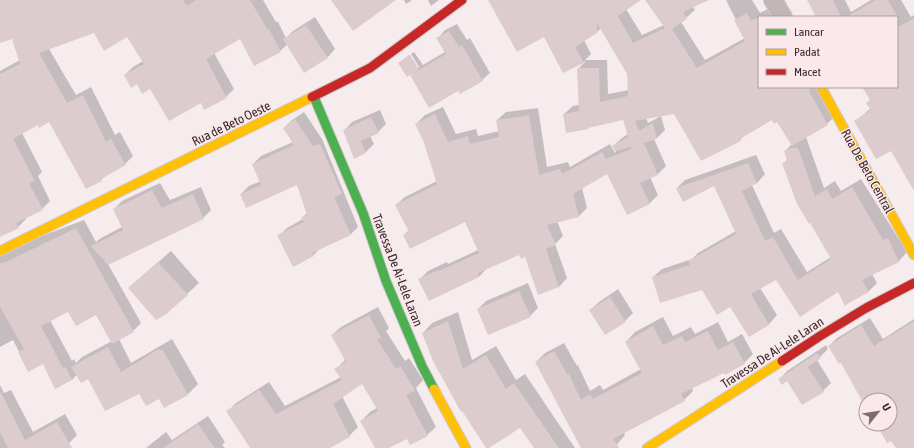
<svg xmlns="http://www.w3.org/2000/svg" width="914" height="448" font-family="'Asap Condensed',sans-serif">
<rect width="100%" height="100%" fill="#f6ecee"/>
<g fill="#0003" fill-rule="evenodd">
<path d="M0,0H263L276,22H278L286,38L293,31L315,17L335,49L327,58L288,44L280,51L240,37L214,53L234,89L226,97L201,102L151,88L138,83L125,75L133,67L143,61L127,36L94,32L49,49L76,95L91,87L115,135L120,132L133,156L125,164L106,175L101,180L50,121L38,124L22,133L42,172L38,176L50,201L42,209L26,217V219L18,227L0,236V71L20,60L13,38L0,42Z"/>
<path d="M404,0H412L406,4Z"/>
<path d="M428,0H439L431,6Z"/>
<path d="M489,0H639L626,9L642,35L664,25L646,0H707L693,7L695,10L681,22L705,60L745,38L726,0H752L760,13L775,5L782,17H759V87H819L835,116L827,124L806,137L824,188L835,181L841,191L861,179L907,252L899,261L872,274L877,283L868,292L839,291L776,278L760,288L777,315L769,324L749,336L730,306L702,289L653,277L662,269L692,259L698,253L736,231L714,185L677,188L685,180L756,155L765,174L757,183L752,185L774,233L781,229L807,272L831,257L784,163L788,159L785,151L792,144L778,120L772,119L745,135L740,140L675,113L661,116L665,130L657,138L654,139L666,166L658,174L650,177L658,195L650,203L627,214L608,173L582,188L587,208L579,216L557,221L563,236L555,244L567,278L559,287L525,256L520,254L487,268L479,277L420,279L428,271L447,262L448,264L478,250L465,221L404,235L409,230L396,205L405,197L437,181L424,140L416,124L425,115L443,107L456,134L476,129L478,136L499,131L497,120L506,112L538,108L547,167L568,162L570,167L610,144L615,153L616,152L613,146L622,138L628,134L624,119L591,126L588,128L567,132L564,114L573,106L579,105L578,69L586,61L563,72L545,35ZM601,28L628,74L629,90L608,94L607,60H585L591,54L584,40L597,32ZM661,116L648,123L646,118Z"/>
<path d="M809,0H845L851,12L871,0H901L911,17L914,15V173L891,149L856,121L871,108L867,103L871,99L863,87H897V17H817Z"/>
<path d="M457,24L467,40L470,38L490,73L482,80L411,75L417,70L399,63L409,55L418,69L419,67L411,54L414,52L423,65L445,52L438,38L445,30Z"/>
<path d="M380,110L386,124L378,132L370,136L374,144L366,152L344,131L352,122Z"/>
<path d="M304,112L322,139L358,227L350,235L321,247L313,256L279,236L287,228L303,219V217L308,212L298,184L241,194L249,186L261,181L253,164L261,156L293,142L284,128L292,120Z"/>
<path d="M160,183L170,200L201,187L211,210L203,218L108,264L141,323L133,331L119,339L131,363L172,339L198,384L188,394L164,407L159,398L77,374L72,380L43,363L29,371L13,340L0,347V252L84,220L96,242L101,238L122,227L114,209L122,201ZM69,310L96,313L112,341L82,357L76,363L74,359L72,361L50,320Z"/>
<path d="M171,251L199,283L187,294L142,276Z"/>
<path d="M528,283L538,308L530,316L478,309L486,301Z"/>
<path d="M618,289L633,313L625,321L590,310L599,302Z"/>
<path d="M378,307L389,328L386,331L405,361L409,358L423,380L416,388L436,427L427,435L407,438L387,448H376L361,421L370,412L377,408L363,383L342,396L358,427L349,436L328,448H251L227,412L236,403L269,382L285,406L341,377L336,369L346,359L332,335L341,327Z"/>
<path d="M458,312L472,360L496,346L516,380L525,374L575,448H535L520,427L487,448L423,333L432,323Z"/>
<path d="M663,317L673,336L691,327L695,334L718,322L728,342L742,334L753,354L744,363L724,371L692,388L693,391L684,400L624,432L625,435L614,448H582L536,362L545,353L564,343L577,366L578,365L590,391L600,385L603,390L641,369L626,342L635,332Z"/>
<path d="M870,318L883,339L914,319V448H897L877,424H890V400H866V406L842,361L829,346L837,338Z"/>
<path d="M826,345L828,349L817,360L831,383L823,391L787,380H779L787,371Z"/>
<path d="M0,385L4,393L11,390L33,432L65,414L77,435L69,443L61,448H0Z"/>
<path d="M208,416L225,442L222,445L225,448H146L166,432L172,440Z"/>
</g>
<g fill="#dcccce">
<path d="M0,0H183L187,6L196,0H250L268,30L269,29L281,52L254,66L240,39L206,59L227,98L204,110L201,103L169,121L150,89L142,94L137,84L131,88L124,75L144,64L127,37L104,51L94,33L39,53L67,103L83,95L106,142L111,139L126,165L101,179L102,181L86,189L49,122L39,128L38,125L13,139L35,181L29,183L43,210L16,223L19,228L0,237V74L20,64L12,39L0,43Z"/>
<path d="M331,0H396L353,31Z"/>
<path d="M488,0H641L618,16L633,43L665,28L645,0H709L683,12L687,19L672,29L697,68L745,41L734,20L747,13L751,21L759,17V87H809L810,93L828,125L792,146L777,122L774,124L772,120L740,139L741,141L701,161L674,114L635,121L639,131L653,123L657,139L644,143L658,175L640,183L650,204L627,215L607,174L573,194L579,217L547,225L556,245L546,249L559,287L538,295L525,257L521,259L519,255L478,273L479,277L429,301L418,279L438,270L439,271L479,253L465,222L410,249L403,235L409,232L395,205L437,184L423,140L415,124L435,114L448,142L468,136L470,144L499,137L496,120L529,115L539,175L560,169L562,174L602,152L606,159L631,149V147L615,151L612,146L628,137L623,120L588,128L589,129L566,133L563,114L579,111L577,68H599L600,102L628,96L627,74L597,23V33L575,47L584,63L563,73L544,37L517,52Z"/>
<path d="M807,0H833L841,17H816Z"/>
<path d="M876,0H888L898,17H846Z"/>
<path d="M914,18V191L891,151L876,159L854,121L871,110L866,103L870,100L862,87H897V28Z"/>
<path d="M306,25L328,58L304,73L283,39Z"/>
<path d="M449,31L459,47L462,45L483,81L460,94L458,91L429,108L410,75L446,54L436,38Z"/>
<path d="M410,55L419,69L407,77L398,63Z"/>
<path d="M371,117L379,133L361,141L366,153L354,159L343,130Z"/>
<path d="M295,119L313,146L320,144L342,194L334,197L351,235L312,253L314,256L293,267L277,235L304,222L301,217L307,215L297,185L246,208L240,194L261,185L252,164L294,145L283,128Z"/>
<path d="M792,148H798L815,196L827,189L832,199L852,187L883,240L888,238L899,262L862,280L869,292L849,303L845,306L838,292L800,317L776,280L751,294L769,325L749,337L730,307L717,315L702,290L660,303L652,277L690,265L688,261L736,234L714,186L683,202L676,188L748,163L757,183L742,191L765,241L773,237L798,280L831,259L810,223L809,224L797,204L782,163L787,161L784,151Z"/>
<path d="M152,190L162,208L193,194L204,219L108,265L91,246L123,230L113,209Z"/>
<path d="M76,228L134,332L112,344L96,315L76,326L68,312L41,326L63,368L66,367L72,380L55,389L43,364L28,372L18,352L24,349L0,307V263L6,262Z"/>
<path d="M158,262L188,295L165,315L156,320L128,288Z"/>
<path d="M519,291L531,317L488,335L477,309Z"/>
<path d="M610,297L626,322L605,335L589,310Z"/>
<path d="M369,315L381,338L377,339L396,369L400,366L415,390L406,395L428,436L410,445L407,439L389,448H375L360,421L378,411L362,384L333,404L350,437L330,448H250L226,411L259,390L276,414L342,380L334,369L346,362L331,335Z"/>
<path d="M448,321L463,369L486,355L506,389L514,383L559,448H534L520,428L489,448H486L462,411L461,412L433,361L422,333Z"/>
<path d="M914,321V448H896L891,441L887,443L876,424H890V400H866V408L841,363L839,364L828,346L861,325L874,346Z"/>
<path d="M653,326L663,345L682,336L685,342L708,331L718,350L733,342L745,364L725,375L724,373L681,394L685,401L613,439L619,448H581L535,362L554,351L567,374H569L581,400L590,394L593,399L642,373L625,342Z"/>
<path d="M108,347L121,372L157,350H163L188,395L164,408L159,399L146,406L139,394L105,411L88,379L81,383L71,367Z"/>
<path d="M817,353L821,358L808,367L824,392L802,405L787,381L782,385L778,379Z"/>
<path d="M0,391L25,440L57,422L72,448H8L0,432Z"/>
<path d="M198,424L215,448H163Z"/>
</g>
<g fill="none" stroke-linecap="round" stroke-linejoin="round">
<g stroke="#d3cacc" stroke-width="20">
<path id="street" d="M773,0L783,17"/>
</g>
<g stroke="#d3cacc" stroke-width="11">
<path id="fast" d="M314,97L363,213L386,281L422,366L434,389"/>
</g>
<g stroke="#d3cacc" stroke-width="11">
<g id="slow">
<path d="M821,87L914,255"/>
<path d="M0,251L312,97"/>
<path d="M434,389L466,448"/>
<path d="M647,448L782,361"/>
</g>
</g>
<g stroke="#d3cacc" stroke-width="11">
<g id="jam">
<path d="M312,97L370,68L462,0"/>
<path d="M782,361L820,336L866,308L914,283"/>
</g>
</g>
<use href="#street" stroke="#c0b6b7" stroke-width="18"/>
<use href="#fast" stroke="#4caf50" stroke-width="9"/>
<use href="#slow" stroke="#ffc107" stroke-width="9"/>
<use href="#jam" stroke="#c62828" stroke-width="9"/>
</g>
<g text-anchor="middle" stroke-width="3" stroke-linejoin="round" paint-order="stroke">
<g font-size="13" fill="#39292a" stroke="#fae8ea">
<text transform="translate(231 123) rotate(-26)" y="5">Rua de Beto Oeste</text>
<text transform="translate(868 171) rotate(61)" y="5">Rua De Beto Central</text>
<text transform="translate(398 270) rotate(69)" y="5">Travessa De Ai-Lele Laran</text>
<text transform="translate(772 352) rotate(-33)" y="5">Travessa De Ai-Lele Laran</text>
</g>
</g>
<rect x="758" y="16" width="140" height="72" fill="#fae8ea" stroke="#ad9c9d"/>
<rect x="766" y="29" width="20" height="6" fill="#4caf50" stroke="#ad9c9d"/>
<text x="794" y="36" font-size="12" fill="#39292a">Lancar</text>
<rect x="766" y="49" width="20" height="6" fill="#ffc107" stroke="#ad9c9d"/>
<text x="794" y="56" font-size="12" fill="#39292a">Padat</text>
<rect x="766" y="69" width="20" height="6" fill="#c62828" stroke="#ad9c9d"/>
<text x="794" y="76" font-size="12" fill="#39292a">Macet</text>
<g transform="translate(878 412) rotate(60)"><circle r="19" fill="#fae8ea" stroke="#ad9c9d"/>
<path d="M0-3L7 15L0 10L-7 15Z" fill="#7b6d6f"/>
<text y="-6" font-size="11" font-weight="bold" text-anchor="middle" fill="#39292a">U</text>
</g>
</svg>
